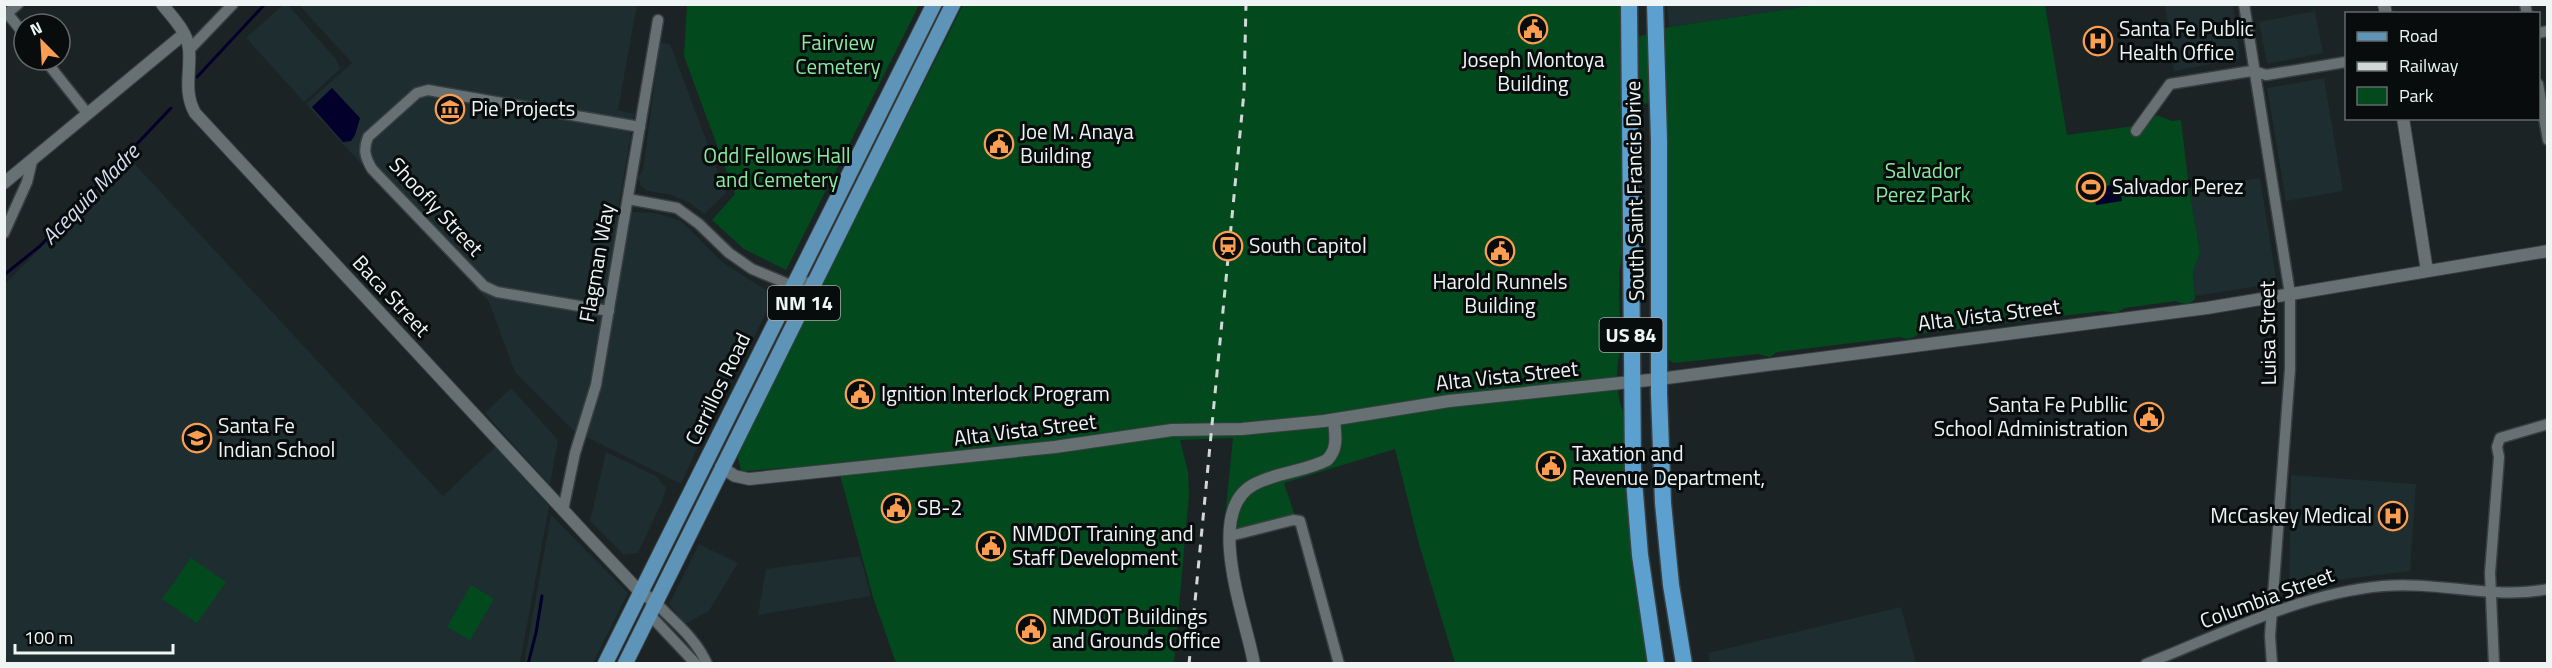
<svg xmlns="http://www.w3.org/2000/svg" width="2552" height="668" font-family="'Titillium Web',sans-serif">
<rect width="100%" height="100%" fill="#1b2324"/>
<g fill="#1d2d30">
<path d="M1667,4L1816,5L1669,27Z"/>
<path d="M283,5H288L336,59L340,69L304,102L246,38Z"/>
<path d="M299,5H637L618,110L634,114L618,211L656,213L681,221L722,262L769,292L773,298L746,355L740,354L681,484L574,431L515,372L489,302L306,104L352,63Z"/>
<path d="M2165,5H2233L2240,59L2174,71Z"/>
<path d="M2315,11L2323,53L2267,64L2259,22Z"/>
<path d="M660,43L670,44L726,193L704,214L690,203L672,195L648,191L641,186L638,177L643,170Z"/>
<path d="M2324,78L2343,191L2286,201L2267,88Z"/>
<path d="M129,158L443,496L496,446L549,506L520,663L5,664V284Z"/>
<path d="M2260,178L2276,278L2273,284L2195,296L2193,272L2200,252L2189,188Z"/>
<path d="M511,388L558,440L550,485L485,413Z"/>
<path d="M606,452L656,476L666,488L662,502L638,553L624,555L590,521Z"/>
<path d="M2291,475L2416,484L2410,571L2289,586Z"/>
<path d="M551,515L628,593L593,663H524Z"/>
<path d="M699,544L738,563L709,611L685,624L669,604Z"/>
<path d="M860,556L871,596L758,615L766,569Z"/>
<path d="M1901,607L1916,663H1710L1708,653Z"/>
</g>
<g fill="#024a1e">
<path d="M687,5H919L786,270L744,249L712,220L735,194L684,56Z"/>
<path d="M963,5H1624L1625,41L1669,27L1816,5H2045L2067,135L2149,124L2156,115L2172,121L2181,120L2189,188L2200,252L2193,272L2195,299C2189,305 2184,305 2176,301L2124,308L2117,313L2103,311L1918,334C1913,339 1907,340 1900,337L1777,352L1770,357L1758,354L1673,363L1666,357L1664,100L1625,108L1624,242L1619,274L1620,352C1615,371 1616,398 1625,416L1650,663H1455L1419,544L1395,449L1284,483L1295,516L1223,537L1233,438L1180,440L1188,472L1189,494L1174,663H896L873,597L837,464L745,471L741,470L738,458L740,448Z"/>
<path d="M191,558L226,582L197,623L162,599Z"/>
<path d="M471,585L494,599L470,640L447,627Z"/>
</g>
<g fill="#03002b">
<path d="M332,88L360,118L355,135L351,141L343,142L312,107Z"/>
<path d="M2119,184L2122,201L2096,205L2093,188Z"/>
</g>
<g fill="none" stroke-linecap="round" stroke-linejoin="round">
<g stroke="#03002b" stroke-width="3">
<path d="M197,77L265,4"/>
<path d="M4,275L40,246L171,108"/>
<path d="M528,664L536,633L542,596"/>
</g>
<g stroke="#393f41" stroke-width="13">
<g id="minor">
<path d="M2244,4L2290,294V369L2270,636L2272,664"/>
<path d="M2525,4L2527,14"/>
<path d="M7,13L24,34"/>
<path d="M4,16L18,4"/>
<path d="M2538,33L2548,31"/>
<path d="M189,50L233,4"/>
<path d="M45,60L87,113"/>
<path d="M2538,84L2548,140"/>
<path d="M2136,131L2170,84L2245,72L2254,71L2266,75L2346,62"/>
<path d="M628,199L677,208L699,224L729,253L752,269L793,286L815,281"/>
<path d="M4,233L27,182L32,161"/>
<path d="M609,311L497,292L484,286L372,169C365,157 363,150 368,137L417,93L428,90L640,127"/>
<path d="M563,510L575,453L596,385L658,20"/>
<path d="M1230,536L1293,520L1300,521L1339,664"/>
<path d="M654,601C673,621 696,638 707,664"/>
<path d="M649,614L696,664"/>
<path d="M2146,664C2222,634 2301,593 2383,586C2438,581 2494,600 2548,589"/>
<path d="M2494,664L2490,573L2499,457L2497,447L2500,438L2548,424"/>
</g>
</g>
<g stroke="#393f41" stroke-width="14">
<g id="tertiary">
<path d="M162,4C172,17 187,31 189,49C191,72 183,91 195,113L590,539L640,592L654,601"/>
<path d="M2384,4L2386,14"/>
<path d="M2403,118L2427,271"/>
<path d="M4,183L184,34"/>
<path d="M721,467L735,476L749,479L1055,447L1172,430L1242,429L1324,421L1449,401L1659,379L2207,308L2548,251"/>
<path d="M1254,664C1247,621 1203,513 1253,485C1276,472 1304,472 1327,460C1339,448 1335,434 1334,420"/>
</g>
</g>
<g stroke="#393f41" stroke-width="17">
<g id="primary">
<path d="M605,664L934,4"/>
<path d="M625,664L953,4"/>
</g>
</g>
<g stroke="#393f41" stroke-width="19">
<g id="trunk">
<path d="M1629,4L1633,468L1640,555L1656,664"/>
<path d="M1655,4L1659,141V394L1663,503L1671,585L1684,664"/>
</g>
</g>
<use href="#minor" stroke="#677173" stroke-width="10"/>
<use href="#tertiary" stroke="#677173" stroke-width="12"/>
<use href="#primary" stroke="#5e94b8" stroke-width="15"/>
<use href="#trunk" stroke="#5ba0cf" stroke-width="16"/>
<path stroke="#d2d7d8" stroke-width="3" stroke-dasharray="8 8" stroke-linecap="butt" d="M1189,664L1244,92L1246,4"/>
</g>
<defs>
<g id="civic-ring" transform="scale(1.5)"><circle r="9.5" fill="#080c0c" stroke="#fb9e51" stroke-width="1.5"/><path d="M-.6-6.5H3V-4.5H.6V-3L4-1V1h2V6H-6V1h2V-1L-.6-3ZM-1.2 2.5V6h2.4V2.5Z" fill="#fb9e51"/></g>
<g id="hospital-ring" transform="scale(1.5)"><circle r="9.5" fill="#080c0c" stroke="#fb9e51" stroke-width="1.5"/><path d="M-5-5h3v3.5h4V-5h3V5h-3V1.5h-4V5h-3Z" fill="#fb9e51"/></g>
<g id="museum-ring" transform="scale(1.5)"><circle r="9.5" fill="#080c0c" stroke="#fb9e51" stroke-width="1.5"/><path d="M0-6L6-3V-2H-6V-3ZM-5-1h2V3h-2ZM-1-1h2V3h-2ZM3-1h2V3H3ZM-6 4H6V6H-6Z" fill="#fb9e51"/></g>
<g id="stadium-ring" transform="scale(1.5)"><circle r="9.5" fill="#080c0c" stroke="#fb9e51" stroke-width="1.5"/><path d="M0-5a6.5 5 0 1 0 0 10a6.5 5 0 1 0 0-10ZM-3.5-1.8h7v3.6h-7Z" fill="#fb9e51"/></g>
<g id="station-ring" transform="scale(1.5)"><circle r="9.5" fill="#080c0c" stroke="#fb9e51" stroke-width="1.5"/><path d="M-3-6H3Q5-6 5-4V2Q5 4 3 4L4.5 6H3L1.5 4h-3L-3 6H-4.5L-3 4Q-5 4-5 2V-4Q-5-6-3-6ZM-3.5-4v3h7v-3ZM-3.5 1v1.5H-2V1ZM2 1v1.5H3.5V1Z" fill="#fb9e51"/></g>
<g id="school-ring" transform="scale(1.5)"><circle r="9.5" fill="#080c0c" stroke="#fb9e51" stroke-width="1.5"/><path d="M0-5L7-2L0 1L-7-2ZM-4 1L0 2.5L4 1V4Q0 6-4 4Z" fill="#fb9e51"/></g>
</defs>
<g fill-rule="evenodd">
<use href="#civic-ring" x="1533" y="29"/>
<use href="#hospital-ring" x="2098" y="41"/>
<use href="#museum-ring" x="450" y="109"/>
<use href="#civic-ring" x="999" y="144"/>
<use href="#stadium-ring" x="2091" y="187"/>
<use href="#station-ring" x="1228" y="246"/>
<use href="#civic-ring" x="1500" y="251"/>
<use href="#civic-ring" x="860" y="394"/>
<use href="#civic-ring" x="2149" y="417"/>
<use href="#school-ring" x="197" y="438"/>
<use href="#civic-ring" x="1551" y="466"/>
<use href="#civic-ring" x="896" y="508"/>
<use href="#hospital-ring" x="2393" y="516"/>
<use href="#civic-ring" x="991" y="546"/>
<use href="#civic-ring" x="1031" y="629"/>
</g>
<g text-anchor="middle" stroke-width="6" stroke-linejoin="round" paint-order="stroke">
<g fill="#080c0c" stroke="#aaaeaf" stroke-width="1.5">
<rect x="768" y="286" width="72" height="34" rx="4.5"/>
<rect x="1599.5" y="318" width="63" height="34" rx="4.5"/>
</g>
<g font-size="20" font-weight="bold" fill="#eff4f5">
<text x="804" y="310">NM 14</text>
<text x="1631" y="342">US 84</text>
</g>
<g font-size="21" fill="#eff4f5" stroke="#080c0c" text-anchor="start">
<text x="2119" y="36">Santa Fe Public<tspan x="2119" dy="24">Health Office</tspan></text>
<text x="1533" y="67" text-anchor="middle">Joseph Montoya<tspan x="1533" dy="24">Building</tspan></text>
<text x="471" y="116">Pie Projects</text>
<text x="1020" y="139">Joe M. Anaya<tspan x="1020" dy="24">Building</tspan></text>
<text x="2112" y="194">Salvador Perez</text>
<text x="1249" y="253">South Capitol</text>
<text x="1500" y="289" text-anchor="middle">Harold Runnels<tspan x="1500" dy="24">Building</tspan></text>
<text x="881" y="401">Ignition Interlock Program</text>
<text x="2128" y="412" text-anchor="end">Santa Fe Publlic<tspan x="2128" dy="24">School Administration</tspan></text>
<text x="218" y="433">Santa Fe<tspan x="218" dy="24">Indian School</tspan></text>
<text x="1572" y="461">Taxation and<tspan x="1572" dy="24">Revenue Department,</tspan></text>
<text x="917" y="515">SB-2</text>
<text x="2372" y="523" text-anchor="end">McCaskey Medical</text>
<text x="1012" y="541">NMDOT Training and<tspan x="1012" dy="24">Staff Development</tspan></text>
<text x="1052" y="624">NMDOT Buildings<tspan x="1052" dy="24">and Grounds Office</tspan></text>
</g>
<g font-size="21" fill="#8aea9f" stroke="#080c0c">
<text x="838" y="50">Fairview<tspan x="838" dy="24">Cemetery</tspan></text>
<text x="777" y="163">Odd Fellows Hall<tspan x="777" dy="24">and Cemetery</tspan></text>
<text x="1923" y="178">Salvador<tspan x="1923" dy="24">Perez Park</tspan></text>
</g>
<g font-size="21" fill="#eff4f5" stroke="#080c0c">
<text transform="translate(1635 191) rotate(-91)" y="7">South Saint Francis Drive</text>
<text transform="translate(436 207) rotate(47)" y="7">Shoofly Street</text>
<text transform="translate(597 263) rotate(-80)" y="7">Flagman Way</text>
<text transform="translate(391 296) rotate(47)" y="7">Baca Street</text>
<text transform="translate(1989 315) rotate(-7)" y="7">Alta Vista Street</text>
<text transform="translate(2268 333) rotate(-91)" y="7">Luisa Street</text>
<text transform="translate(1507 376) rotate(-6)" y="7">Alta Vista Street</text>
<text transform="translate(718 389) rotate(-64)" y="7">Cerrillos Road</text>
<text transform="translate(1025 430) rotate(-7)" y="7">Alta Vista Street</text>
<text transform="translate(2267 598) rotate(-20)" y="7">Columbia Street</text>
</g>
<g font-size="22" font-style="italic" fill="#d6dcf0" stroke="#080c0c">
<text transform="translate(90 194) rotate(-46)" y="8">Acequia Madre</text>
</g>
</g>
<rect width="2552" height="668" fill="none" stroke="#eff4f5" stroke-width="12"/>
<rect x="2345" y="12" width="195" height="108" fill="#080c0c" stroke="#646969" stroke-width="1.5"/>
<rect x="2357" y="32" width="30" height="9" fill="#5e94b8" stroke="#646969" stroke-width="1.5"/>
<text x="2399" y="42" font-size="18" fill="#eff4f5">Road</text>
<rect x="2357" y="62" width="30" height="9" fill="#d2d7d8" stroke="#646969" stroke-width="1.5"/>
<text x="2399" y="72" font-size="18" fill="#eff4f5">Railway</text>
<rect x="2357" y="87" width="30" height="18" fill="#024a1e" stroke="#646969" stroke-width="1.5"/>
<text x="2399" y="102" font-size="18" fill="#eff4f5">Park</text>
<g transform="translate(42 42) rotate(336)"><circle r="28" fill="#080c0c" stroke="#646969" stroke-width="1.5"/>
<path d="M0-4.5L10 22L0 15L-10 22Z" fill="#fb9e51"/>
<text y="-9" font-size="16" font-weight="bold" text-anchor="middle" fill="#eff4f5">N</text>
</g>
<path d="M15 644v9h158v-9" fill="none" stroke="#eff4f5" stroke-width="3"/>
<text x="24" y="644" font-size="18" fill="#eff4f5" stroke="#080c0c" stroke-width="4.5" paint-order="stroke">100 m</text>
</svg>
